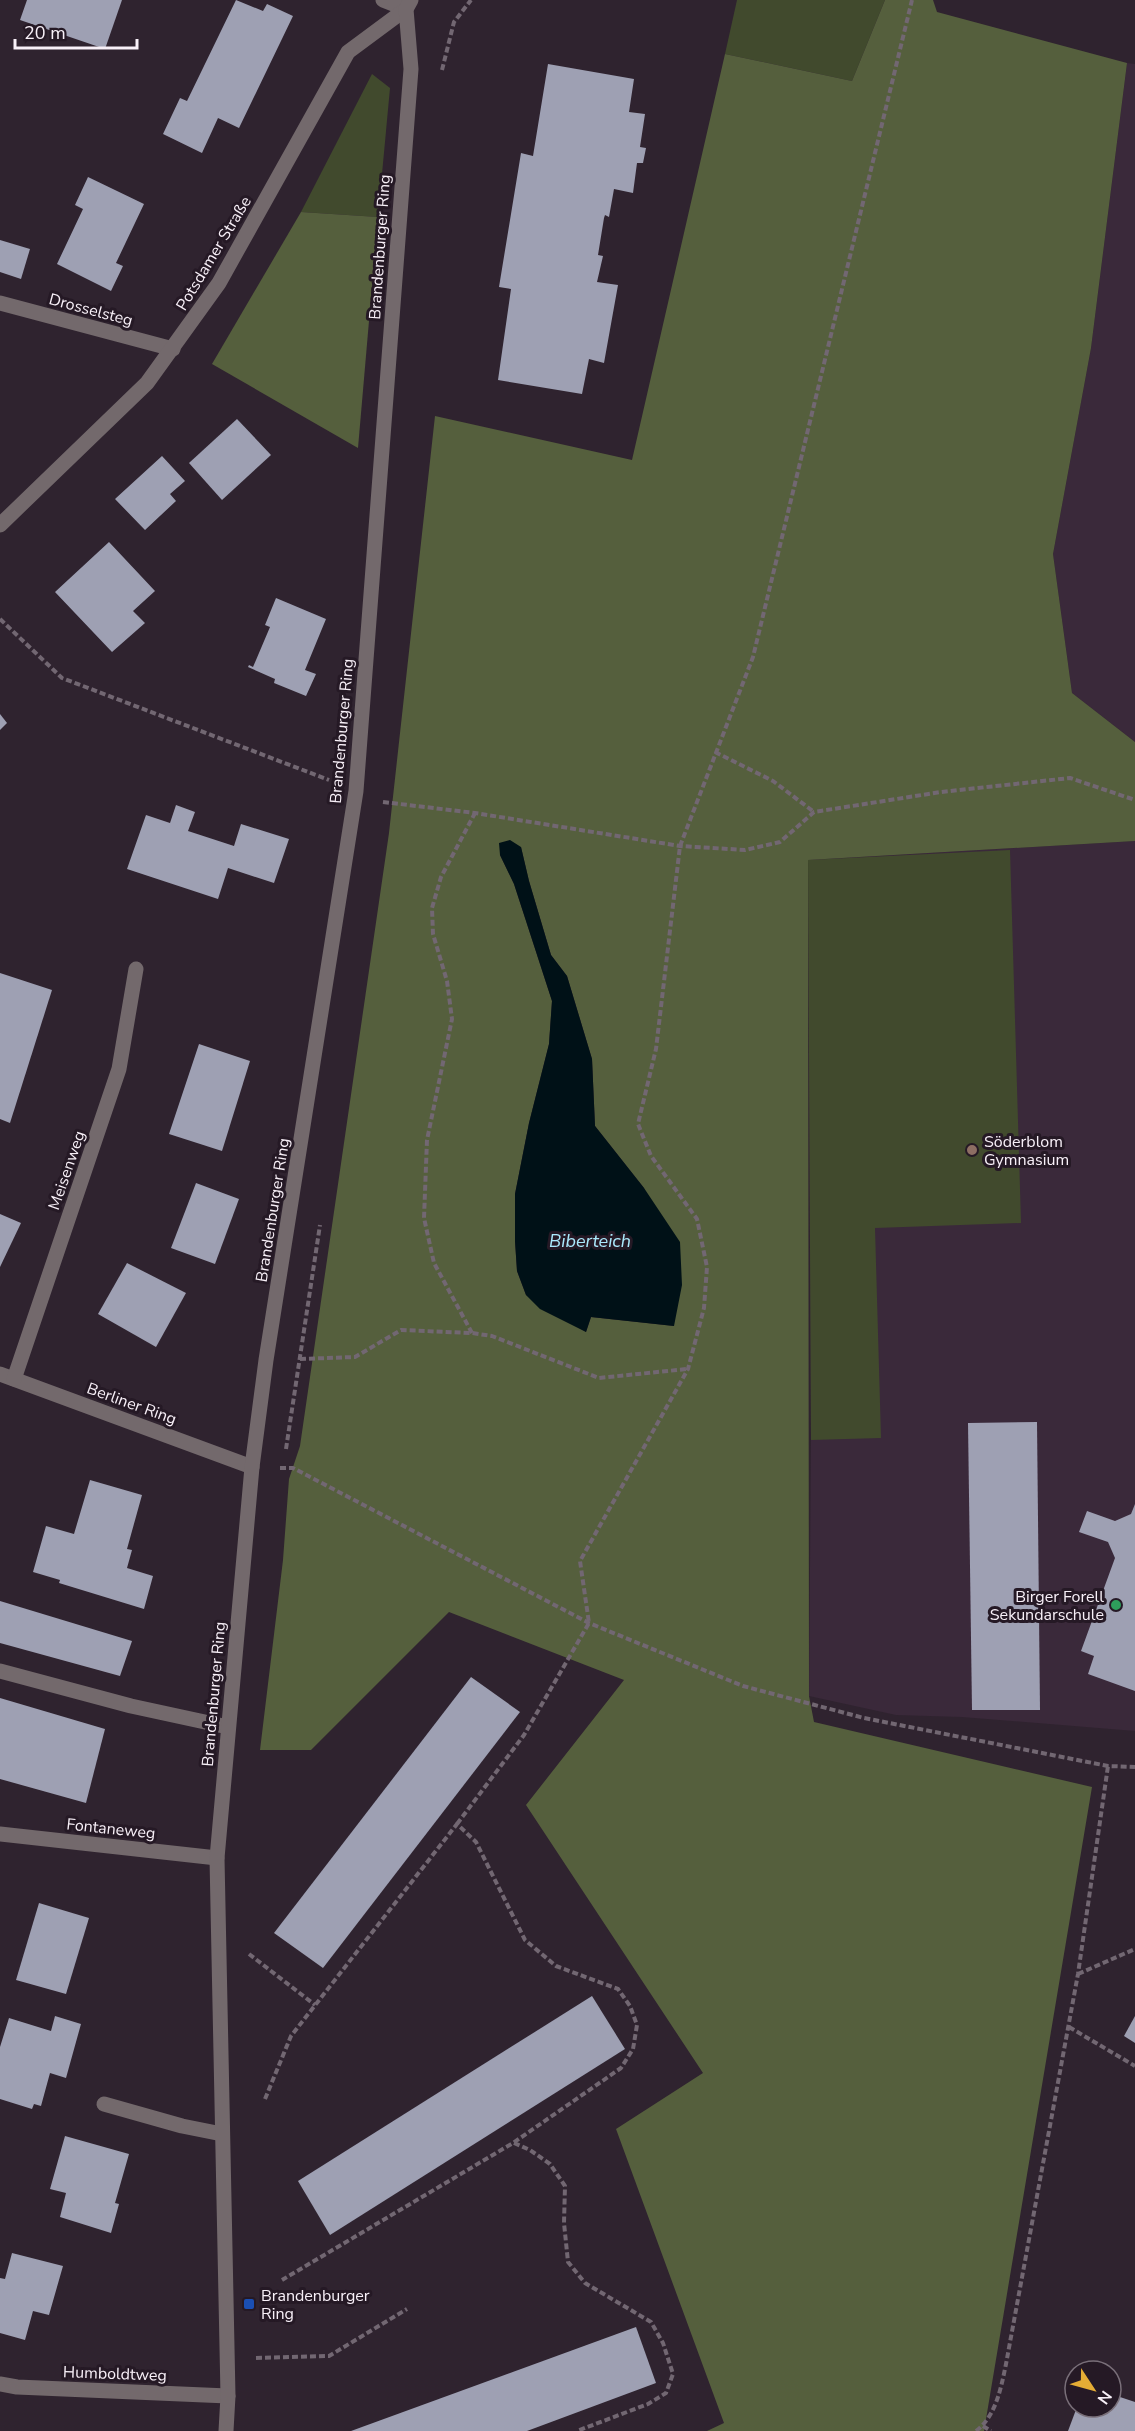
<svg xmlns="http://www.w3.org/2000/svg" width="1135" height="2431" font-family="'Nunito Sans',sans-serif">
<rect width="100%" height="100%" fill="#2f232f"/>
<g fill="#3a293a">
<path d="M1127,63L1135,64V742L1072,693L1053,554L1091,348Z"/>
<path d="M1135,841V1731L962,1717L896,1715L809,1696L811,1440L808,860Z"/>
</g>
<g fill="#414a2d">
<path d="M737,0H885L852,81L725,54Z"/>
<path d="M372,74L390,88L378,217L301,212Z"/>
<path d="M1010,850L1021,1223L875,1228L881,1438L811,1440L808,860Z"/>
</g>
<g fill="#555f3d" fill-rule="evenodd">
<path d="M885,0H933L937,12L1127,63L1091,348L1053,554L1072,693L1135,742V841L808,860L809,1696L814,1722L1092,1787L984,2431H707L724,2423L616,2129L703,2073L526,1805L624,1680L449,1612L311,1750H260L283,1560L289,1479L300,1446L389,833L435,416L632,460L725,54L852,81ZM521,847L529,881L551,955L567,976L592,1059L595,1126L644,1188L674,1326L591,1317L586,1332L526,1295L517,1271L515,1241V1194L529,1123L549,1044L552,1001L514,884L500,855Z"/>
<path d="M301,212L378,217L358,448L212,364Z"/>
</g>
<path fill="#001117" d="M510,840L521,847L529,881L551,955L567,976L592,1059L595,1126L644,1188L680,1242L682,1285L674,1326L591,1317L586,1332L540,1309L526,1295L517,1271L515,1241V1194L529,1123L549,1044L552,1001L514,884L500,855L499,843Z"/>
<g fill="#9ea0b3">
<path d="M27,0H122L105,49L20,20Z"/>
<path d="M236,0L263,11L267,4L293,16L239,128L218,118L202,153L163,134L180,98L187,101Z"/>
<path d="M548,64L634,79L629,112L645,114L640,147L646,148L643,163H637L633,193L614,189L609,217L605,215L604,218L598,255L603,256L597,282L618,285L604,363L589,359L582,394L498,380L511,289L499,287L521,153L533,156Z"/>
<path d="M88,177L144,204L116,263L123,266L111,291L57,264L83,209L75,205Z"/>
<path d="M0,240L30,249L21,279L0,272Z"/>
<path d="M237,419L271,455L222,500L189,463Z"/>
<path d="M162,456L185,481L170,494L176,501L145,530L115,499Z"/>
<path d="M109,542L155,591L133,611L145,623L112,652L55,592Z"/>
<path d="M276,598L326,619L305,670L316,674L306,696L274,683L275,679L248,667L249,665L253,667L270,627L265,625Z"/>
<path d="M0,714L7,723L0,730Z"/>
<path d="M176,805L195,812L188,831L234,846L241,824L289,839L274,883L228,868L218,899L127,869L146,815L170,823Z"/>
<path d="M0,973L52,990L10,1123L0,1119Z"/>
<path d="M199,1044L250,1061L222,1151L169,1134Z"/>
<path d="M196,1183L239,1199L215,1264L171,1248Z"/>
<path d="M0,1214L21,1223L0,1267Z"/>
<path d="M127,1263L186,1293L156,1347L98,1314Z"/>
<path d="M1037,1422L1040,1710H972L968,1423Z"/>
<path d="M90,1480L142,1495L127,1549L132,1550L127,1568L153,1576L144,1609L59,1583L60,1580L33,1572L46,1526L74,1534Z"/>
<path d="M1135,1504V1691L1088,1674L1094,1656L1081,1651L1115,1558L1108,1542L1079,1532L1087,1511L1115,1521L1131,1514Z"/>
<path d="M0,1601L132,1641L120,1676L0,1643Z"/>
<path d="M471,1677L520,1712L323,1968L274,1933Z"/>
<path d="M0,1698L105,1729L86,1803L0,1779Z"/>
<path d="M39,1903L89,1918L66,1994L16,1980Z"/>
<path d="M592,1996L625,2049L330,2235L298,2181Z"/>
<path d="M55,2016L81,2024L66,2078L50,2073L41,2106L34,2104L32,2109L0,2099V2047L9,2018L51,2031Z"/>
<path d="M1135,2016V2043L1124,2036Z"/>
<path d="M65,2136L129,2154L115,2203L119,2204L111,2233L60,2217L66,2193L50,2189Z"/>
<path d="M12,2253L63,2266L49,2315L33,2311L25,2340L0,2333V2278L5,2279Z"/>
<path d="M636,2327L656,2383L527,2431H351Z"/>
<path d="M1111,2394L1135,2402V2431H1068L1077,2407H1111Z"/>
</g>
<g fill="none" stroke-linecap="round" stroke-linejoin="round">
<g stroke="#726772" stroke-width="4" stroke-dasharray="6 3" stroke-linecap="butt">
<path d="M442,70L454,22L471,0"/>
<path d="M0,619L62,678L329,780"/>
<path d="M715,752L773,781L814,812"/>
<path d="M383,802L475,813L680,846L745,850L780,842L814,812L941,792L1070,778L1135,800"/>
<path d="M472,1333L434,1263L424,1218L427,1140L452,1019L447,981L433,934L432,908L441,877L475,813"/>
<path d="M300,1359L355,1357L401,1330L472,1333L492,1336L599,1378L687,1369"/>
<path d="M286,1449L320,1225"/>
<path d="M280,1468H293L589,1623L743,1686L864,1718L1108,1766L1135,1767"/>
<path d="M457,1824L524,1735L589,1623L580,1561L688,1369L704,1308L707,1267L697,1219L651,1156L638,1124L656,1049L680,846L753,657L912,0"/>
<path d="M249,1954L315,2005"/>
<path d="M1078,1974L1135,1949"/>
<path d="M1069,2027L1135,2066"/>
<path d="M265,2099L291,2036L457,1824L476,1842L525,1940L556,1966L618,1989L630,2006L637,2025L633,2049L621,2068L513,2143L282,2280"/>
<path d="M514,2143L530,2150L550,2164L565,2186L564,2223L568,2262L585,2283L651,2322L663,2343L673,2374L666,2393L648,2404L577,2431"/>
<path d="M256,2358L329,2356L407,2309"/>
<path d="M983,2426L991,2431"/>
<path d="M976,2431C996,2416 1001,2388 1006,2364L1078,1974L1108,1766"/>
</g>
<g stroke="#73696c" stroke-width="15">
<path d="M0,1671L131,1706L228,1727"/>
<path d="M104,2104L182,2126L222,2134"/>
</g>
<g stroke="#73696c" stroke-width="15">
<path d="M383,0L406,9"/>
<path d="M0,303L173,349"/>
<path d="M0,525L147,383L219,283L348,52L406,9"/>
<path d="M0,1374L252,1467"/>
<path d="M14,1379L119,1069L136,969"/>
<path d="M0,1834L217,1858"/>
<path d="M0,2384L17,2387L228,2396"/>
<path d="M226,2431L228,2396L217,1858L252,1467L266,1360L356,791L411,69L406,9L411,0"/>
</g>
</g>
<circle fill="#8d6e63" stroke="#251925" stroke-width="2" cx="972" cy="1150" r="6"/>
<circle fill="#2e9e5b" stroke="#251925" stroke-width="2" cx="1116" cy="1605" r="6"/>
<rect fill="#1a4fb4" stroke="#251925" stroke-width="2" x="243" y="2298" width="12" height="12" rx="3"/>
<g text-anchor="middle" stroke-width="6" stroke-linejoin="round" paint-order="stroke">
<g font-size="16" fill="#f8f0f8" stroke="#251925">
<text transform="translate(379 247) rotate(-86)" y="6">Brandenburger Ring</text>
<text transform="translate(213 253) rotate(-59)" y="6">Potsdamer Straße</text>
<text transform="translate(91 309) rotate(15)" y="6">Drosselsteg</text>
<text transform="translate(341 731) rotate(-85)" y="6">Brandenburger Ring</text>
<text transform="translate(66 1170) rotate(-71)" y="6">Meisenweg</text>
<text transform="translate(272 1210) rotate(-81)" y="6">Brandenburger Ring</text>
<text transform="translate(132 1403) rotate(20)" y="6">Berliner Ring</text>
<text transform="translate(213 1694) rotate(-85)" y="6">Brandenburger Ring</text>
<text transform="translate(111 1828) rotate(6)" y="6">Fontaneweg</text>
<text transform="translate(115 2373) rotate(2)" y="6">Humboldtweg</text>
</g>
<g font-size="16" fill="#f8f0f8" stroke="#251925" text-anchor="start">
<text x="984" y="1147">Söderblom<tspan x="984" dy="18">Gymnasium</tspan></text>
<text x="1104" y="1602" text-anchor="end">Birger Forell<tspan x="1104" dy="18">Sekundarschule</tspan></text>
<text x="261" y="2301">Brandenburger<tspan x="261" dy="18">Ring</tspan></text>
</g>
<g font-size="18" font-style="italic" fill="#abe9fc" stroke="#251925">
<text x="590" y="1247">Biberteich</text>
</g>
</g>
<g transform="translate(1093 2389) rotate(126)"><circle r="28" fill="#251925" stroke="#796f79" stroke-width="1.5"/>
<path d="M0-4.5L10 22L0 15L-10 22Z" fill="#e5ad35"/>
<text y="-9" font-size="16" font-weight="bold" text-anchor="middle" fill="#f8f0f8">N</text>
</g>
<path d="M15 39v9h122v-9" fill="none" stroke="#f8f0f8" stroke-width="3"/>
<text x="24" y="39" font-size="18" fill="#f8f0f8" stroke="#251925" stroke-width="4.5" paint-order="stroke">20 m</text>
</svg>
